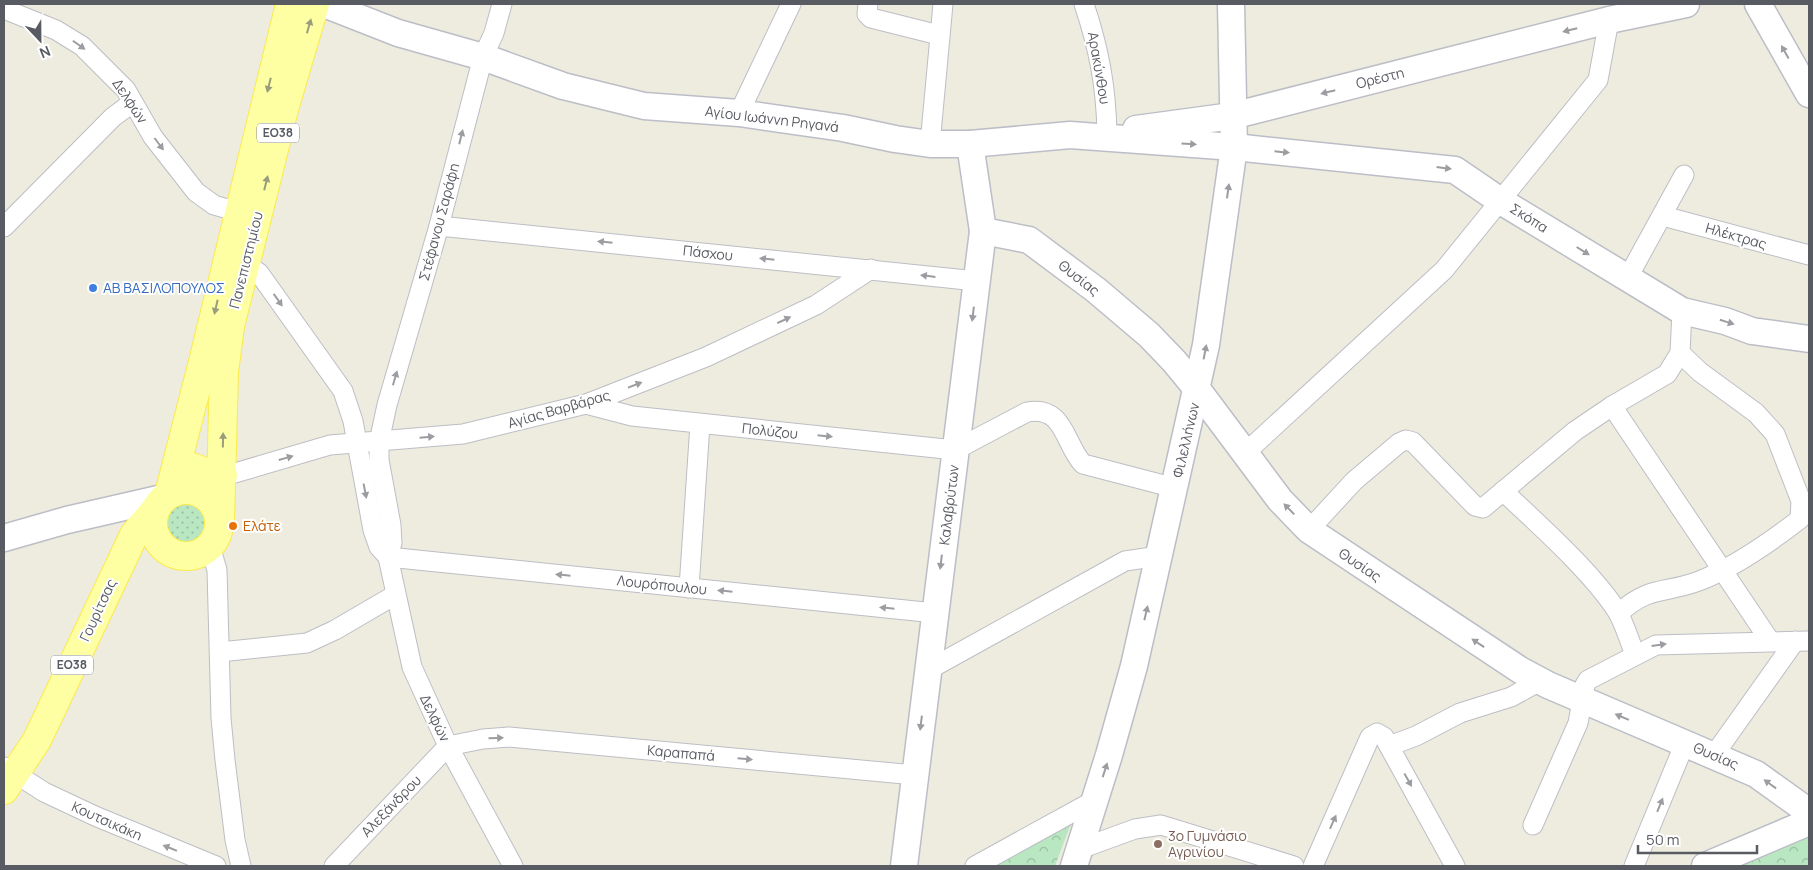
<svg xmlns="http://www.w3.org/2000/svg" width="1813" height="870" font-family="Manrope,sans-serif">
<defs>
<pattern id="grass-dots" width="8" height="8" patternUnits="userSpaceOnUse" patternTransform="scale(1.25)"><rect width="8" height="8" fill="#b9e7c1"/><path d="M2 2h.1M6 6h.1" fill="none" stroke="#99bea0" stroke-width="1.8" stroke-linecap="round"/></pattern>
<pattern id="forest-crowns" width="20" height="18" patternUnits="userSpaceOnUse" patternTransform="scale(1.25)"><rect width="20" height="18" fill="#b9e7c1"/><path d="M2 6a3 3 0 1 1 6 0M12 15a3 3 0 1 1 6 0" fill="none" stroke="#99bea0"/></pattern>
</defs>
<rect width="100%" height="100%" fill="#edecdf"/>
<circle fill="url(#grass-dots)" cx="187" cy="522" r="22"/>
<g fill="url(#forest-crowns)">
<path d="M1072,821L1055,866H989Z"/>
<path d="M1809,834V866H1733Z"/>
</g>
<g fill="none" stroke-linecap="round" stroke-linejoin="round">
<g stroke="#bdbec5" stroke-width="21">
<g id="street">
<path d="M502,4L494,33L483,57L439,226L387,405L379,442V460L391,525L392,543L388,557L412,667L448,746L513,866"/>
<path d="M868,4L867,14L871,18L939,35"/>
<path d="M1084,4C1099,49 1106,86 1107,133"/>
<path d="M4,9L56,30L82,46L126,90L153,137L196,192L214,205L238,212"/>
<path d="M739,113L791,4"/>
<path d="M930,144L943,4"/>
<path d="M1663,216L1809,255"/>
<path d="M439,226L977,281"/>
<path d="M4,227L113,117L132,103"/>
<path d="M235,261L246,264L259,273L343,391L353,421L373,530L379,547L388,557"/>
<path d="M1627,279L1684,175"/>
<path d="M586,404L632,416L955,450L1027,412C1065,405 1064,444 1083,464L1175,488"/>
<path d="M1612,406L1770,641"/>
<path d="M1244,454L1444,270L1598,80L1609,20"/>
<path d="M223,475L235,473L330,445L463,434L586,404L706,357L816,305L871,269"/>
<path d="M1503,491C1539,525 1591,571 1617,611C1625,624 1629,641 1635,654"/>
<path d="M1309,530L1354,481L1399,443L1406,440L1413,442L1475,506L1483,508L1575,431L1612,406L1667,374L1680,353L1682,311"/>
<path d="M210,546L217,570L221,718L225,760L235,840L241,866"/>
<path d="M388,557L935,613"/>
<path d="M689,588L700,424"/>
<path d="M1619,613C1650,585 1665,594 1699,581C1735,567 1769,543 1800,519L1801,501L1775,434L1756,413L1700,372L1680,353"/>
<path d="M220,652L307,643L335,630L395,595"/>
<path d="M928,670L1125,561L1159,556"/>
<path d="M1389,746L1416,736L1460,713L1511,697L1540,681"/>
<path d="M1714,755L1795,641"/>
<path d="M5,767L44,792L95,816L216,866"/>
<path d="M1533,825L1578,723L1585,685L1588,680L1656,645L1809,641"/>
<path d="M1080,849L1135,829L1161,825L1294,866"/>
<path d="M334,866L448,746L483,739L509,737L915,775"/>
<path d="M975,866L1095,800"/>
<path d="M1313,866L1370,737L1377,733L1384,737L1455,866"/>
<path d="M1634,866L1685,743"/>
</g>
</g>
<g stroke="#bcbec7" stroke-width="29">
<g id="secondary">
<path d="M324,4L398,33L483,57L563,86L644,106L739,113L843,128L895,139L930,144H970L1070,135L1234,147L1455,170L1499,200L1682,311L1725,321L1752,331L1809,339"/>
<path d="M1758,4L1809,94"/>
<path d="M1136,129L1232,116L1609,20L1686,4"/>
<path d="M983,231L1029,240L1096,290L1149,335L1174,361L1197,389L1280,500L1309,530L1520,670L1548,685L1756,774L1809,812"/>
<path d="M4,538L67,520L163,498"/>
<path d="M904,866L983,231L970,144"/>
<path d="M1074,866L1109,755L1134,666L1206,345L1234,147L1231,4"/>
<path d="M1705,866L1809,822"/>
</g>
</g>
<g stroke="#fcea4a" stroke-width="30">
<g id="primary">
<path d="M178,462L208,473L223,475"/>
<circle cx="186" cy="523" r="33"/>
<path d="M169,494L203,362L290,4"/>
<path d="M220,523L224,372L230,326L284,109L315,4"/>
<path d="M4,790L37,740L134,535L154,511"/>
</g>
</g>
<use href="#street" stroke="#fff" stroke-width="19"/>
<use href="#secondary" stroke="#fff" stroke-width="26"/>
<use href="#primary" stroke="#fdffa2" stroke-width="28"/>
</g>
<defs><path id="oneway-solid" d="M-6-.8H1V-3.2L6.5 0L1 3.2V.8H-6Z" transform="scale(1.25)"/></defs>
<g fill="#9a9d7c">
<use href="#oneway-solid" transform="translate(309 26) rotate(-74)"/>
<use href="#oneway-solid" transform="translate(269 85) rotate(104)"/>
<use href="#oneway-solid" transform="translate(266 183) rotate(-76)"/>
<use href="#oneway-solid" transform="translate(216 307) rotate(103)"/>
<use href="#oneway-solid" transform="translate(223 440) rotate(-89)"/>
</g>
<g fill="#9b9da1">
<use href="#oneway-solid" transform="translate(1570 30) rotate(166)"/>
<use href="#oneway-solid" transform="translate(79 45) rotate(35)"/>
<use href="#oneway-solid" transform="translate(1785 52) rotate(-119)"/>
<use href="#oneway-solid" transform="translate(1328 92) rotate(166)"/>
<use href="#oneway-solid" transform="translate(461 137) rotate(-76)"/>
<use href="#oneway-solid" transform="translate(159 144) rotate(53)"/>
<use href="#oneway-solid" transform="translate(1189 144) rotate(4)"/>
<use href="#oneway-solid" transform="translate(1282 152) rotate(6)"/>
<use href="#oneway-solid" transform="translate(1444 168) rotate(7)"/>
<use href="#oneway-solid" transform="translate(1228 191) rotate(-82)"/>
<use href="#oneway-solid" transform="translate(605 242) rotate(-174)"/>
<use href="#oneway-solid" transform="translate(1583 251) rotate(32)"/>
<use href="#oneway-solid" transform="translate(767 259) rotate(-174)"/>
<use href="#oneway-solid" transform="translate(928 276) rotate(-173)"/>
<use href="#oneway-solid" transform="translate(278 300) rotate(55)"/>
<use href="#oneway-solid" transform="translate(973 314) rotate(97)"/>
<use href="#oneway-solid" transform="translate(784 320) rotate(-25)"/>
<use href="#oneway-solid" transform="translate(1727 322) rotate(17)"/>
<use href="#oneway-solid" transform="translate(1205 352) rotate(-79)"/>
<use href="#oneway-solid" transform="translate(395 378) rotate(-74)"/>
<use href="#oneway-solid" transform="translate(635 385) rotate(-21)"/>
<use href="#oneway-solid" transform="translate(825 436) rotate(6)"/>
<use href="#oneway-solid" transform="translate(427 437) rotate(-5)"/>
<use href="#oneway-solid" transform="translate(286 458) rotate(-16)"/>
<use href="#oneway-solid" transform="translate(365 491) rotate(79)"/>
<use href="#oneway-solid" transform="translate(1289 509) rotate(-134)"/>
<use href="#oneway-solid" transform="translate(941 562) rotate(97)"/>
<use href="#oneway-solid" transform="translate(563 575) rotate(-174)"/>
<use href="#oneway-solid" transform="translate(725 591) rotate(-174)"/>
<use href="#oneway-solid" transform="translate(887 608) rotate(-174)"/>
<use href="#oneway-solid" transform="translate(1146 613) rotate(-77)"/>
<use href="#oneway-solid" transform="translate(1478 643) rotate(-146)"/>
<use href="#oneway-solid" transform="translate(1659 645) rotate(-8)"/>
<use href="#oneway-solid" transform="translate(1622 717) rotate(-157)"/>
<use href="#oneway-solid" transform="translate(921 723) rotate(97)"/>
<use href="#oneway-solid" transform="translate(496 738) rotate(-2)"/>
<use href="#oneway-solid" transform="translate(745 759) rotate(5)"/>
<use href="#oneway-solid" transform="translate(1105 770) rotate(-72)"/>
<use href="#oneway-solid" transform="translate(1408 780) rotate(61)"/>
<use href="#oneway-solid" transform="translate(1770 784) rotate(-144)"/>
<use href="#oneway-solid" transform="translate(1660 805) rotate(-68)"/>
<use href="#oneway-solid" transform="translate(1333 822) rotate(-66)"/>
<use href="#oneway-solid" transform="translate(170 848) rotate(-158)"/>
</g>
<circle fill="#3f7fe0" stroke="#fff" stroke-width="2" cx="93" cy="288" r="5"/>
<circle fill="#e8710a" stroke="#fff" stroke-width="2" cx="233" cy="526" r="5"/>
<circle fill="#8d6e63" stroke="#fff" stroke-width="2" cx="1158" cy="844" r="5"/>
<g text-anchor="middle" stroke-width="4" stroke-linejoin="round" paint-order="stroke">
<g fill="#fff" stroke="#8a8c91" stroke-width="1">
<rect x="257" y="123.5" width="42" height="19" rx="4"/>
<rect x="51" y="655.5" width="42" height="19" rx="4"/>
</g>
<g font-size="12" font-weight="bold" fill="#585b62">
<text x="278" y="137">ΕΟ38</text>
<text x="72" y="669">ΕΟ38</text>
</g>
<g font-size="14" fill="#585b62" stroke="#fff">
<text transform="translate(1099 68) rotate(80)" y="5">Αρακύνθου</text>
<text transform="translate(1380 78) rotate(-14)" y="5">Ορέστη</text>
<text transform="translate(130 101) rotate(56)" y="5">Δελφών</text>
<text transform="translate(772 119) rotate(7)" y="5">Αγίου Ιωάννη Ρηγανά</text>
<text transform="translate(1529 218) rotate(32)" y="5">Σκόπα</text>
<text transform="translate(439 222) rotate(-75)" y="5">Στέφανου Σαράφη</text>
<text transform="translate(1736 236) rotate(16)" y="5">Ηλέκτρας</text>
<text transform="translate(708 253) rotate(6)" y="5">Πάσχου</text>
<text transform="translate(246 260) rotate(-76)" y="5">Πανεπιστημίου</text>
<text transform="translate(1079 278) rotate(38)" y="5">Θυσίας</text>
<text transform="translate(559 409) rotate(-16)" y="5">Αγίας Βαρβάρας</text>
<text transform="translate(770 431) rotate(6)" y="5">Πολύζου</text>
<text transform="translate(1186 440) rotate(-77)" y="5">Φιλελλήνων</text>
<text transform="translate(949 505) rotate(-83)" y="5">Καλαβρύτων</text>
<text transform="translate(1360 565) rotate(34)" y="5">Θυσίας</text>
<text transform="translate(662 585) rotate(6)" y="5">Λουρόπουλου</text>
<text transform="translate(98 610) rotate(-65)" y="5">Γουρίτσας</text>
<text transform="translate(435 718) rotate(64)" y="5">Δελφών</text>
<text transform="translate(681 753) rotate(5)" y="5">Καραπαπά</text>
<text transform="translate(1716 756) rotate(23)" y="5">Θυσίας</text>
<text transform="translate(391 806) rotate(-46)" y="5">Αλεξάνδρου</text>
<text transform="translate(107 821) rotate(24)" y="5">Κουτσικάκη</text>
</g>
<g font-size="14" fill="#366cbe" stroke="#fff" text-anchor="start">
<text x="103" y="293">ΑΒ ΒΑΣΙΛΟΠΟΥΛΟΣ</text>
</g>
<g font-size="14" fill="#c56008" stroke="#fff" text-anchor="start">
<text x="243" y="531">Ελάτε</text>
</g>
<g font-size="14" fill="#785e54" stroke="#fff" text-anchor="start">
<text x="1168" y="841">3ο Γυμνάσιο<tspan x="1168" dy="16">Αγρινίου</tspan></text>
</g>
</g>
<rect width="1813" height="870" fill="none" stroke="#585b62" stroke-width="10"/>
<g transform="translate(40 40) rotate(158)" stroke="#ffffff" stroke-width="4" paint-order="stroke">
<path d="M0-4L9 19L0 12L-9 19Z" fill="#585b62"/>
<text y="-8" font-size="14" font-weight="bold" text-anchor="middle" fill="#585b62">N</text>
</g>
<path d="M1638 845v8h119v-8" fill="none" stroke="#585b62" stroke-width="2.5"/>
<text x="1646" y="845" font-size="15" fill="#585b62" stroke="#ffffff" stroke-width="4" paint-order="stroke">50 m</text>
</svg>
